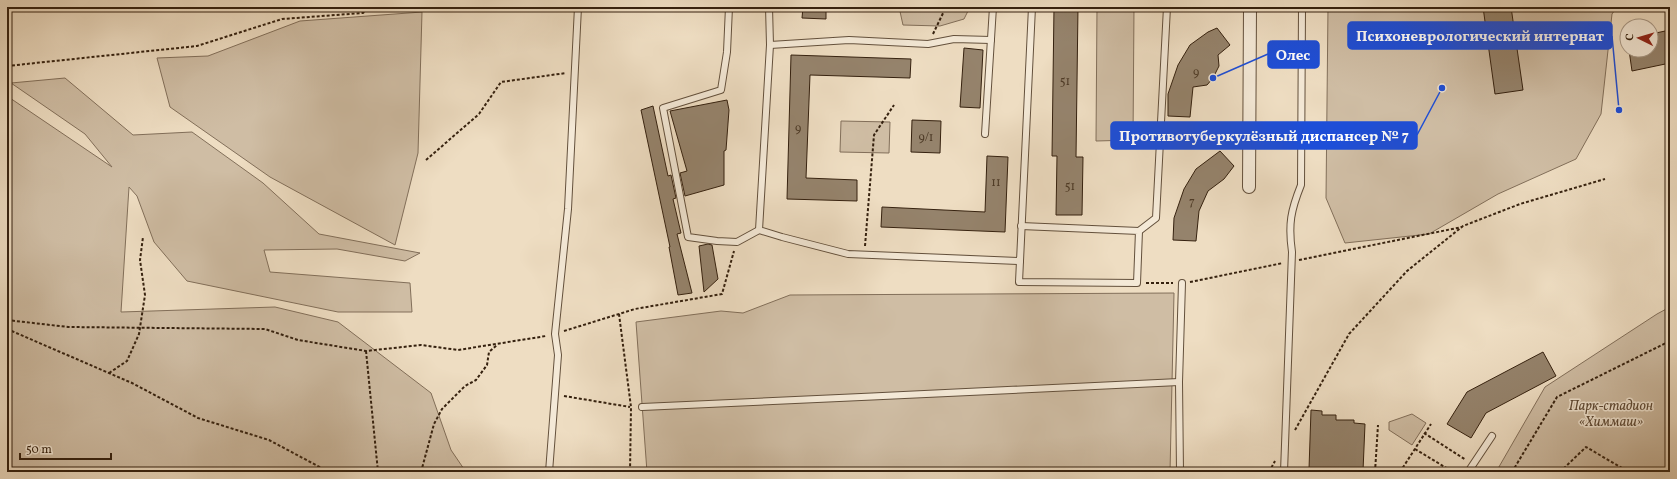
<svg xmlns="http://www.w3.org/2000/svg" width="1677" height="479" font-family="Vollkorn,serif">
<rect width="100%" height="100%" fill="#eeddc2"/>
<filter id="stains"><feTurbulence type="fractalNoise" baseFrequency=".005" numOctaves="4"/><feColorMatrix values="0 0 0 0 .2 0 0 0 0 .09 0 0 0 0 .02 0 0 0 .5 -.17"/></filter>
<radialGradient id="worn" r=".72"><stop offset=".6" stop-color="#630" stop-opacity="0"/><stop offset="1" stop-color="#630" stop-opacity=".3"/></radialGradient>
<g fill="#cfbda4" stroke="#826f5a">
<path d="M899,7H970L964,19L940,26L903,25Z"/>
<path d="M1097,7H1134L1133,140L1096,141Z"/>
<path d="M1328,7H1617L1612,14L1601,114L1576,159L1498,194L1429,234L1345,243L1326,198Z"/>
<path d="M422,12L418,153L395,245L270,177L170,107L157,58L208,56L300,21Z"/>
<path d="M65,78L133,135L192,132L263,183L319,234L420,253L405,261L337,249L264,250L270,272L410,283L412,312H338L187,281L154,242L137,196L129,187L121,312L275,307L338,322L431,393L451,450L466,472H7V96L112,167L85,134L11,83Z"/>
<path d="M841,121L890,122L889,153L840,152Z"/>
<path d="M1174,293L1170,472H647L636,322L721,311L743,313L790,295Z"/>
<path d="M1670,307V472H1496L1545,387L1657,314Z"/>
<path d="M1412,414L1426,423L1412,445L1389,430V422Z"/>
</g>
<g fill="#95836c" stroke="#35210f">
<path d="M803,7H826V19L802,18Z"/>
<path d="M1054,7H1078L1076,157H1083L1082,215H1056L1057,156H1052Z"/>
<path d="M1483,7H1511L1523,90L1495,94Z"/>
<path d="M1217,28L1230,45L1218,55L1219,66L1213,78L1207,85L1193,87L1190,117L1168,116V94L1178,65L1190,45L1208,32Z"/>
<path d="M1670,30V63L1632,71L1629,50H1651V34Z"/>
<path d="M964,48L983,50L980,108L960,107Z"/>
<path d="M791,55L911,59L910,78L810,75L806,178L857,180V201L787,199Z"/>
<path d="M727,100L729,110L726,150L724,151V185L685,196L680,173L687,171L670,111Z"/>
<path d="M653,106L668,176L671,175L676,198L673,199L681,233L677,234L692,293L678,295L669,247H670L641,110Z"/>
<path d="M912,120L941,121L940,153L911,152Z"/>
<path d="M1220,151L1234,166L1224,179L1208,191L1199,211L1196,241L1173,240L1174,218L1184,189L1196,169Z"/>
<path d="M987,156L1008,157L1005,232L881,227L882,207L985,212Z"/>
<path d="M708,244L712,245L718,279L704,292L699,246Z"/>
<path d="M1543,352L1556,376L1486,413L1471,438L1447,424L1467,392Z"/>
<path d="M1311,410L1322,411V415H1336V420H1354V423L1365,424L1363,471L1328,469V472H1310L1311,469H1309Z"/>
</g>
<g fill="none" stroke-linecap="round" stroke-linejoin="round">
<g stroke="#63503c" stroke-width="8">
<g id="lane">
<path d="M729,7L727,52L721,90L663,108L688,237L717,241L737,242L759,230"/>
<path d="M769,7L770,45L759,230L782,237L848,254L1020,261L1032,7"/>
<path d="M770,45L849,40L928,44L954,39L991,40"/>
<path d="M985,134L993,7"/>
<path d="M1139,231L1156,218L1167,7"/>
<path d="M1020,261L1019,282L1137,283L1139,231L1021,226"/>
<path d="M642,407C821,398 1000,392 1179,382"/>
<path d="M549,472L558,355L555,334L568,209L578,7"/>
<path d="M1180,472L1179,382L1182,283"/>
<path d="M1284,472L1292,252C1288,224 1291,210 1301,185L1302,7"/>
<path d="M1468,472L1492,436"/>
</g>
</g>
<g stroke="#63503c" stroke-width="14">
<path id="street" d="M1249,187L1250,7"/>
</g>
<g stroke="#35210f" stroke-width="2" stroke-dasharray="3 2" stroke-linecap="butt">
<path d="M933,34L946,7"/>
<path d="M7,66L197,46L282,19L363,13L371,7"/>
<path d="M426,160L479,114L501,82L566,73"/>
<path d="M865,246L874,135L894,105"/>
<path d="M1299,260L1462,227"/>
<path d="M1190,282L1283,263"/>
<path d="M1146,283H1173"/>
<path d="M619,314L631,407L630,472"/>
<path d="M7,320L68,327L265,329L298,340L366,351L421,345L458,350L546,336"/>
<path d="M7,329L132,383L198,418L269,440L329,472"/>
<path d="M564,331L635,309L722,294L734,251"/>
<path d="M366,351L378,472"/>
<path d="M109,373L127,361L139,334L145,295L140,260L143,237"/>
<path d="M564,396L630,407"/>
<path d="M1295,430L1349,334L1407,271L1463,226L1520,204L1605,179"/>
<path d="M1424,433L1466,460"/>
<path d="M1415,449L1453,472"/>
<path d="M421,472L434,424L442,409L465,386L476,380L487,365L489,352L497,345"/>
<path d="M1269,472L1275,461"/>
<path d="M1375,472L1378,425"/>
<path d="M1400,472L1431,424"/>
<path d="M1512,472L1557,397L1670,341"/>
<path d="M1560,472L1586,447L1629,472"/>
</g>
<use href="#lane" stroke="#f4e9d7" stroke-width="6"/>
<use href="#street" stroke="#f4e9d7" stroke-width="12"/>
</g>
<g text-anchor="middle" stroke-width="3" stroke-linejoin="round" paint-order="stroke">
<g font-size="12" fill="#4d3a26">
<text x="1196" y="76">9</text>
<text x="1065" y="85">51</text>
<text x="798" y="132">9</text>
<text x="926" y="141">9/1</text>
<text x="996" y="186">11</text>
<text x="1070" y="190">51</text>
<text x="1192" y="205">7</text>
</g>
<g font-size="14" font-style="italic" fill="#5c4834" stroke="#f4e9d7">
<text x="1611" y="410">Парк-стадион<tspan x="1611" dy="16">«Химмаш»</tspan></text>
</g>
</g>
<path fill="none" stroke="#1d4ed8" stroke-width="1.5" d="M1619 110L1612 36M1213 78L1268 54M1442 88L1417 135"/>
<g fill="#1d4ed8" stroke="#f4e9d7" stroke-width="1.5">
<circle cx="1619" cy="110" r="4"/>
<circle cx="1213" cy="78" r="4"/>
<circle cx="1442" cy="88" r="4"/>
</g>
<g fill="#1d4ed8" stroke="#1d4ed8" stroke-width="1.5">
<rect x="1348" y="22" width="264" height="27" rx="4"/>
<rect x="1268" y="41" width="51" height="27" rx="4"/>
<rect x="1111" y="122" width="306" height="27" rx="4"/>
</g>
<g font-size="15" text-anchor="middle" font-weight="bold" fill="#fff">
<text x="1480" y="41">Психоневрологический интернат</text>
<text x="1293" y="60">Олес</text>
<text x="1264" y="141">Противотуберкулёзный диспансер № 7</text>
</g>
<rect width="1677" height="479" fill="none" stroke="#eeddc2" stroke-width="24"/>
<rect x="8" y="8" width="1661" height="463" fill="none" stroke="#35210f" stroke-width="2"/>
<rect x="12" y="12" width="1653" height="455" fill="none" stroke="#35210f"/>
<g transform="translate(1639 38) rotate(275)"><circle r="19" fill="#f4e9d7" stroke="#a89987"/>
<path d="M0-3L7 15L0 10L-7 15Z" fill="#8f2418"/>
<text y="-6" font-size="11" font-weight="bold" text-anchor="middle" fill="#35210f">С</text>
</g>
<path d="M20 453v6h91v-6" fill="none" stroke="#35210f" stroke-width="2"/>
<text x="26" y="453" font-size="12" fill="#35210f" stroke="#f4e9d7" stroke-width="3" paint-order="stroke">50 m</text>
<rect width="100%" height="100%" filter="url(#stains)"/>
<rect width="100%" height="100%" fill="url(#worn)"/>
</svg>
